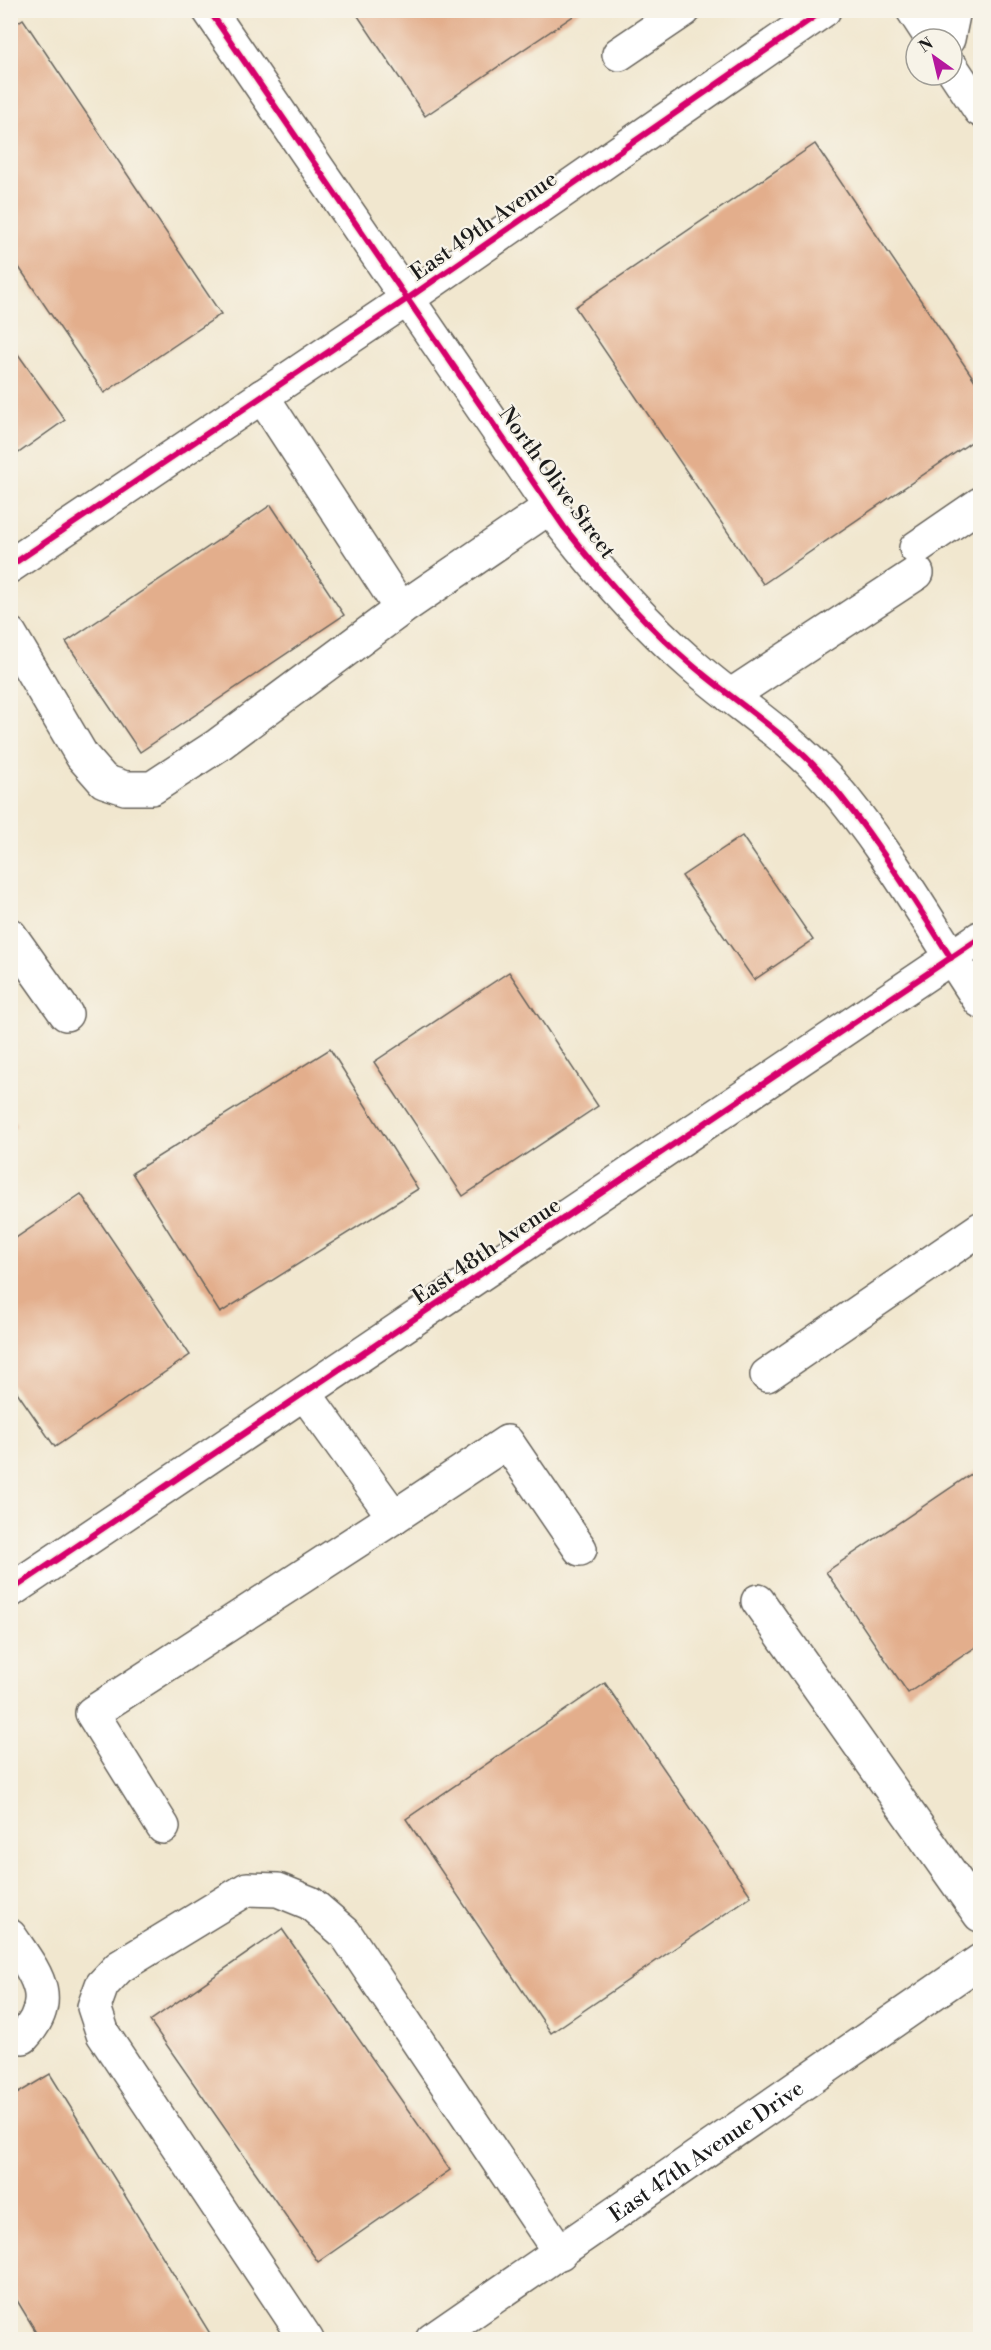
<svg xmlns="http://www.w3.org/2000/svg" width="991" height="2350" font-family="'Libre Bodoni',serif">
<rect width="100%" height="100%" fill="#f7f3e8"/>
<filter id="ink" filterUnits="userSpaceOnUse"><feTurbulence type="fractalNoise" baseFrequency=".0167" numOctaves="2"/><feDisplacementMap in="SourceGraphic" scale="12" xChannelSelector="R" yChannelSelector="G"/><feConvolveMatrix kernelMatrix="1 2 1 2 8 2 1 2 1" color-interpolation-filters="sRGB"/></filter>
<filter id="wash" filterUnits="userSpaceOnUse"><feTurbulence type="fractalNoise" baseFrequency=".008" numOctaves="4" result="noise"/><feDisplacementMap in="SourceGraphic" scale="24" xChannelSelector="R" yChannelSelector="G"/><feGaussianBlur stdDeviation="1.35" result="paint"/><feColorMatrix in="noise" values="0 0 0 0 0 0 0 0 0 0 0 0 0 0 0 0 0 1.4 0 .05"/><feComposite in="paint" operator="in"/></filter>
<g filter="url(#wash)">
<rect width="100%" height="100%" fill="#f1e7cf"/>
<g id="blocks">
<g fill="#e3ae8c">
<path d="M354,10H582L425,116Z"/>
<path d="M23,19L221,314L104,393L10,254V28Z"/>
<path d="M815,144L980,388V436L763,584L575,307Z"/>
<path d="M10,343L65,420L10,459Z"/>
<path d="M271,505L344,615L140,752L66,642Z"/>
<path d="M742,836L813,940L754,980L682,876Z"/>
<path d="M509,972L598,1106L463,1196L374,1062Z"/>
<path d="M330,1049L418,1189L220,1313L132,1173Z"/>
<path d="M10,1116L17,1126L10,1131Z"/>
<path d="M81,1194L190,1355L55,1447L10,1382V1242Z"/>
<path d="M980,1468V1644L908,1693L826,1572Z"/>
<path d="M605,1683L751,1896L551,2033L406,1819Z"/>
<path d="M282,1929L450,2170L318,2262L150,2021Z"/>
<path d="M50,2074L214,2340H41L10,2289V2098Z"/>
</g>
</g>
</g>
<g filter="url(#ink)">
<use href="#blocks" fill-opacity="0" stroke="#67635b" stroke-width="1.5"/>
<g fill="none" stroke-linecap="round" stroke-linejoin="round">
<g stroke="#67635b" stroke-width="36">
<g id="minor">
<path d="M209,10L564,527C602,575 644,623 690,663C735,703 789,736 829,781C886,846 932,929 980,1001"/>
<path d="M913,10L932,39"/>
<path d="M948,39L954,10"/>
<path d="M619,54L684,10"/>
<path d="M952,68L980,110"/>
<path d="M262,396L401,609"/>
<path d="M916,548L980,504"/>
<path d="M10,566L407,299L824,10"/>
<path d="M10,634L82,756L104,781L125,788H152L218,745L401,609L550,507"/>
<path d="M730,696L917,573"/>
<path d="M10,935L66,1014"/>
<path d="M767,1375L980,1229"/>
<path d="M394,1517L507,1442L580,1549"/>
<path d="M10,1591L980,938"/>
<path d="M758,1601L980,1915"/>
<path d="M163,1827L92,1713L394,1517L305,1394"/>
<path d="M10,1936C35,1973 59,1999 23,2037"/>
<path d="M307,2340L103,2034L94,2007L102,1985L119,1967L247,1889L278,1890L310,1903L345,1933L560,2253"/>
<path id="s1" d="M432,2340L980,1961"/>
</g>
</g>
<use href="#minor" stroke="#fff" stroke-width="33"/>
<g stroke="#f7f3e8" stroke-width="10">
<g id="cycleway">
<path d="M209,10L564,527C602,575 644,624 691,664C736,703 791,736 829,782C875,836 912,898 951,958"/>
<path d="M10,566L407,299L824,10"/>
<path d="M10,1591L980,938"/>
</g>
</g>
<use href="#cycleway" stroke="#d6006c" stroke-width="6"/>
</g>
</g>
<g text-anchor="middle" stroke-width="4.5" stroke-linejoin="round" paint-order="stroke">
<g font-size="22" fill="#1c1c1c" stroke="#f7f3e8">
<text transform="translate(483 225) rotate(-35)" y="8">East 49th Avenue</text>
<text transform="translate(558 482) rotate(54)" y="8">North Olive Street</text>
<text transform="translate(486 1250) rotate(-34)" y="8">East 48th Avenue</text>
<text dy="8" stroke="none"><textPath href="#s1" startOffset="333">East 47th Avenue Drive</textPath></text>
</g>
</g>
<rect width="991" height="2350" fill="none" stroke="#f7f3e8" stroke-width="36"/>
<g transform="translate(934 57) rotate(326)"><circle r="28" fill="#f7f3e8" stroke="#9f9d96" stroke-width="1.5"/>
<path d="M0-4.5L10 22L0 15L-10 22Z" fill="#b5179e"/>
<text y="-9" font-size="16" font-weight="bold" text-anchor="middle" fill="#1c1c1c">N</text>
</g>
</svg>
